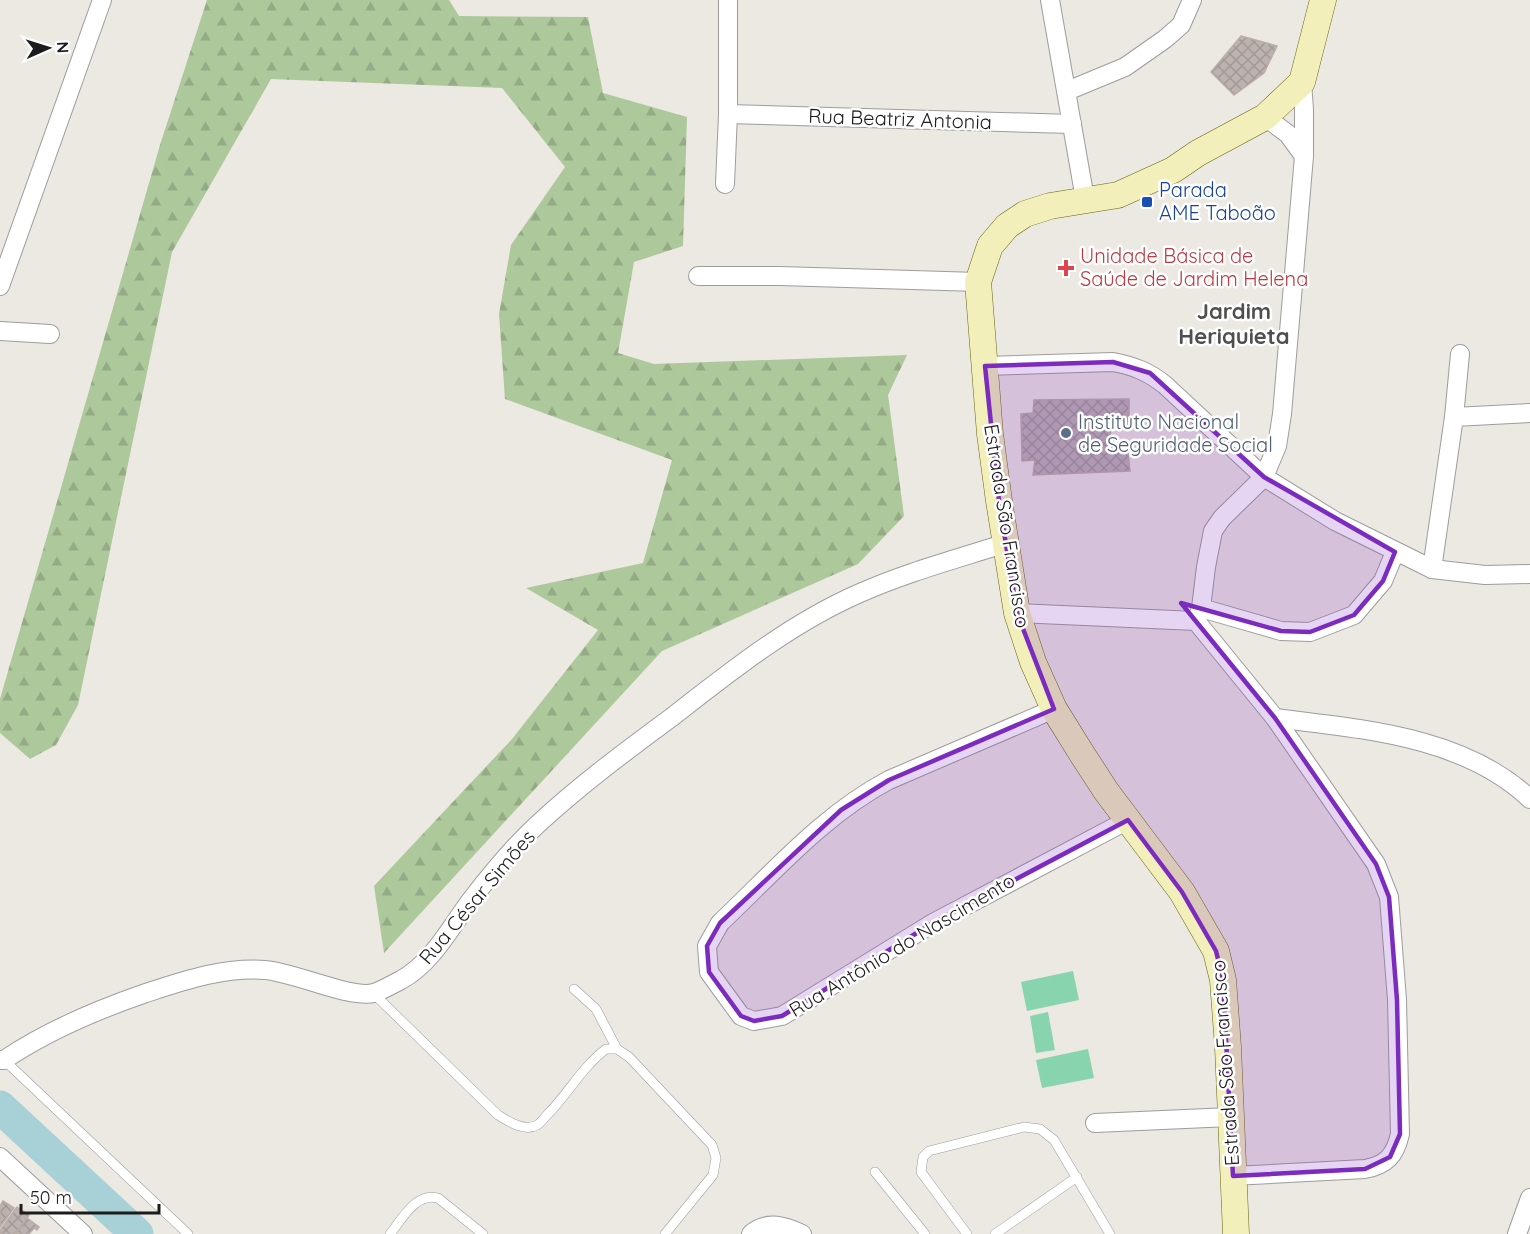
<svg xmlns="http://www.w3.org/2000/svg" width="1530" height="1234" font-family="Quicksand,sans-serif">
<defs>
<pattern id="forest-firs" width="22" height="20" patternUnits="userSpaceOnUse" patternTransform="scale(1.5)"><rect width="22" height="20" fill="#adc89b"/><path d="M5 1l3.5 6h-7zM16 11l3.5 6h-7z" fill="#94ab85"/></pattern>
<pattern id="building-cross-hatch" width="8" height="8" patternUnits="userSpaceOnUse" patternTransform="scale(1.5)"><rect width="8" height="8" fill="#bcb3b0"/><path d="M0 0l8 8M0 8l8-8" fill="none" stroke="#a19997"/></pattern>
</defs>
<rect width="100%" height="100%" fill="#ece8e2"/>
<path fill="url(#forest-firs)" d="M207,0H449L459,16L588,17L603,93L687,117L683,246L634,262L618,353L654,364L907,355L888,395L904,516L858,564L662,651L384,953L374,886L512,739L598,630L526,588L643,563L672,460L505,399L499,314L511,245L565,167L502,88L271,79L172,252L78,705L56,745L30,759L0,733V699L160,145Z"/>
<g fill="#88d4ae">
<path d="M1073,971L1079,1000L1027,1011L1021,982Z"/>
<path d="M1048,1012L1055,1050L1036,1053L1030,1016Z"/>
<path d="M1088,1049L1094,1078L1042,1088L1036,1060Z"/>
</g>
<g fill="none" stroke-linecap="round" stroke-linejoin="round">
<path stroke="#a7d1d6" stroke-width="33" d="M0,1107L137,1234"/>
</g>
<g fill="url(#building-cross-hatch)" stroke="#bcaea6" stroke-width="1.5">
<path d="M1241,36L1277,46L1264,73L1234,95L1211,72Z"/>
<path d="M1129,399V424H1110L1111,443L1127,445L1130,471L1033,475L1035,460L1022,461L1021,414L1033,413L1034,400Z"/>
<path d="M3,1201L14,1208L0,1227V1206Z"/>
<path d="M17,1207L29,1215L27,1218L15,1234H0L1,1229Z"/>
<path d="M27,1218L39,1227L37,1230L34,1228L29,1234H15Z"/>
</g>
<g fill="none" stroke-linecap="round" stroke-linejoin="round">
<g stroke="#9d9d9d" stroke-width="10">
<g id="lane">
<path d="M574,989L596,1009L617,1049"/>
<path d="M373,993L498,1115C509,1122 525,1132 537,1125C541,1123 544,1118 547,1115C568,1094 582,1067 606,1049H617L629,1057L712,1145L716,1158L713,1175L665,1234"/>
<path d="M4,1060L188,1234"/>
<path d="M875,1172L925,1234"/>
<path d="M390,1234C402,1219 416,1192 438,1198L483,1234"/>
<path d="M967,1234L921,1172L923,1157L929,1151L1024,1127L1040,1129L1054,1140L1110,1234"/>
<path d="M995,1234L1077,1177"/>
</g>
</g>
<g stroke="#9d9d9d" stroke-width="20">
<g id="street">
<path d="M1050,0L1085,199"/>
<path d="M1067,91L1125,67L1165,39L1181,25L1192,0"/>
<path d="M728,114L1072,124"/>
<path d="M1265,117L1288,134L1304,156"/>
<path d="M725,184L728,114V0"/>
<path d="M698,276H780L978,282"/>
<path d="M0,286L102,0"/>
<path d="M0,331L50,334"/>
<path d="M985,366L1113,362C1134,366 1149,372 1165,385L1264,477L1335,521L1432,569L1485,575L1530,574"/>
<path d="M1454,417L1530,413"/>
<path d="M1432,569L1454,417L1460,354"/>
<path d="M1201,608L1281,631L1310,632L1354,615L1383,581L1395,552"/>
<path d="M1017,613L1196,621L1275,718L1376,864L1389,897L1397,1000L1400,1134C1395,1156 1386,1165 1365,1169L1233,1176"/>
<path d="M1196,621L1201,608L1206,567L1213,531L1222,518L1264,477L1277,446L1282,414L1304,156V110L1302,82"/>
<path d="M1054,709L889,780C824,814 773,873 720,923L707,946L709,972L741,1016L754,1021L782,1016L933,923L1128,820"/>
<path d="M1275,718C1361,729 1464,736 1530,799"/>
<path d="M0,1060H4C47,1031 94,1011 143,994C183,981 222,967 265,970C294,972 350,999 374,993C383,990 393,984 401,980C432,963 450,928 471,900C491,874 513,847 538,824C580,785 626,751 672,717C731,671 791,623 860,593C907,572 957,559 1006,543"/>
<path d="M1095,1123L1230,1117"/>
<path d="M0,1157L83,1234"/>
<path d="M751,1234C768,1220 785,1226 802,1234"/>
<path d="M1517,1234L1530,1198"/>
</g>
</g>
<g stroke="#66660f" stroke-width="27">
<path id="secondary" d="M1236,1234L1228,1047L1223,980L1216,951L1182,892L1106,791L1082,754L1054,709L1033,662L1017,613L999,501L990,434L978,282L990,246L1007,226L1025,214L1050,206L1118,195L1173,170L1198,153L1265,117L1302,82L1323,0"/>
</g>
<use href="#lane" stroke="#fff" stroke-width="9"/>
<use href="#street" stroke="#fff" stroke-width="18"/>
<use href="#secondary" stroke="#f2efba" stroke-width="26"/>
</g>
<path fill="#7b2cbf" fill-opacity="0.2" stroke="#7b2cbf" stroke-width="4.5" stroke-linejoin="round" d="M1113,362L1150,373L1264,477L1395,552L1383,581L1354,615L1310,632L1281,631L1181,603L1275,718L1376,864L1389,897L1397,1000L1400,1134L1390,1157L1365,1169L1233,1176L1223,980L1216,951L1182,892L1128,820L933,923L782,1016L754,1021L741,1016L709,972L707,946L720,923L841,810L889,780L1054,709L1017,613L999,501L985,366Z"/>
<rect fill="#1a4fb4" stroke="#fff" stroke-width="2" x="1141" y="196" width="12" height="12" rx="3"/>
<path fill="#e0444e" stroke="#fff" stroke-width="2" d="M1063 259h6v6h6v6h-6v6h-6v-6h-6v-6h6z"/>
<circle fill="#5c6f8a" stroke="#fff" stroke-width="2" cx="1066" cy="433" r="6"/>
<g text-anchor="middle" stroke-width="5" stroke-linejoin="round" paint-order="stroke">
<g font-size="20" fill="#1c1c1c" stroke="#fff">
<text transform="translate(900 119) rotate(2)" y="7">Rua Beatriz Antonia</text>
<text transform="translate(1007 526) rotate(81)" y="7">Estrada São Francisco</text>
<text transform="translate(477 897) rotate(-50)" y="7">Rua César Simões</text>
<text transform="translate(902 945) rotate(-31)" y="7">Rua Antônio do Nascimento</text>
<text transform="translate(1225 1063) rotate(-94)" y="7">Estrada São Francisco</text>
</g>
<g font-size="20" fill="#164399" stroke="#fff" text-anchor="start">
<text x="1159" y="197">Parada<tspan x="1159" dy="23">AME Taboão</tspan></text>
</g>
<g font-size="20" fill="#be3a42" stroke="#fff" text-anchor="start">
<text x="1080" y="263">Unidade Básica de<tspan x="1080" dy="23">Saúde de Jardim Helena</tspan></text>
</g>
<g font-size="20" fill="#4e5e75" stroke="#fff" text-anchor="start">
<text x="1078" y="429">Instituto Nacional<tspan x="1078" dy="23">de Seguridade Social</tspan></text>
</g>
<g font-size="22" font-weight="bold" fill="#4f4f4f" stroke="#fff">
<text x="1234" y="319">Jardim<tspan x="1234" dy="25">Heriquieta</tspan></text>
</g>
</g>
<g transform="translate(48 48) rotate(87)" stroke="#ffffff" stroke-width="4.5" paint-order="stroke">
<path d="M0-4.5L10 22L0 15L-10 22Z" fill="#1c1c1c"/>
<text y="-9" font-size="16" font-weight="bold" text-anchor="middle" fill="#1c1c1c">N</text>
</g>
<path d="M21 1204v9h138v-9" fill="none" stroke="#1c1c1c" stroke-width="3"/>
<text x="30" y="1204" font-size="18" fill="#1c1c1c" stroke="#ffffff" stroke-width="4.5" paint-order="stroke">50 m</text>
</svg>
